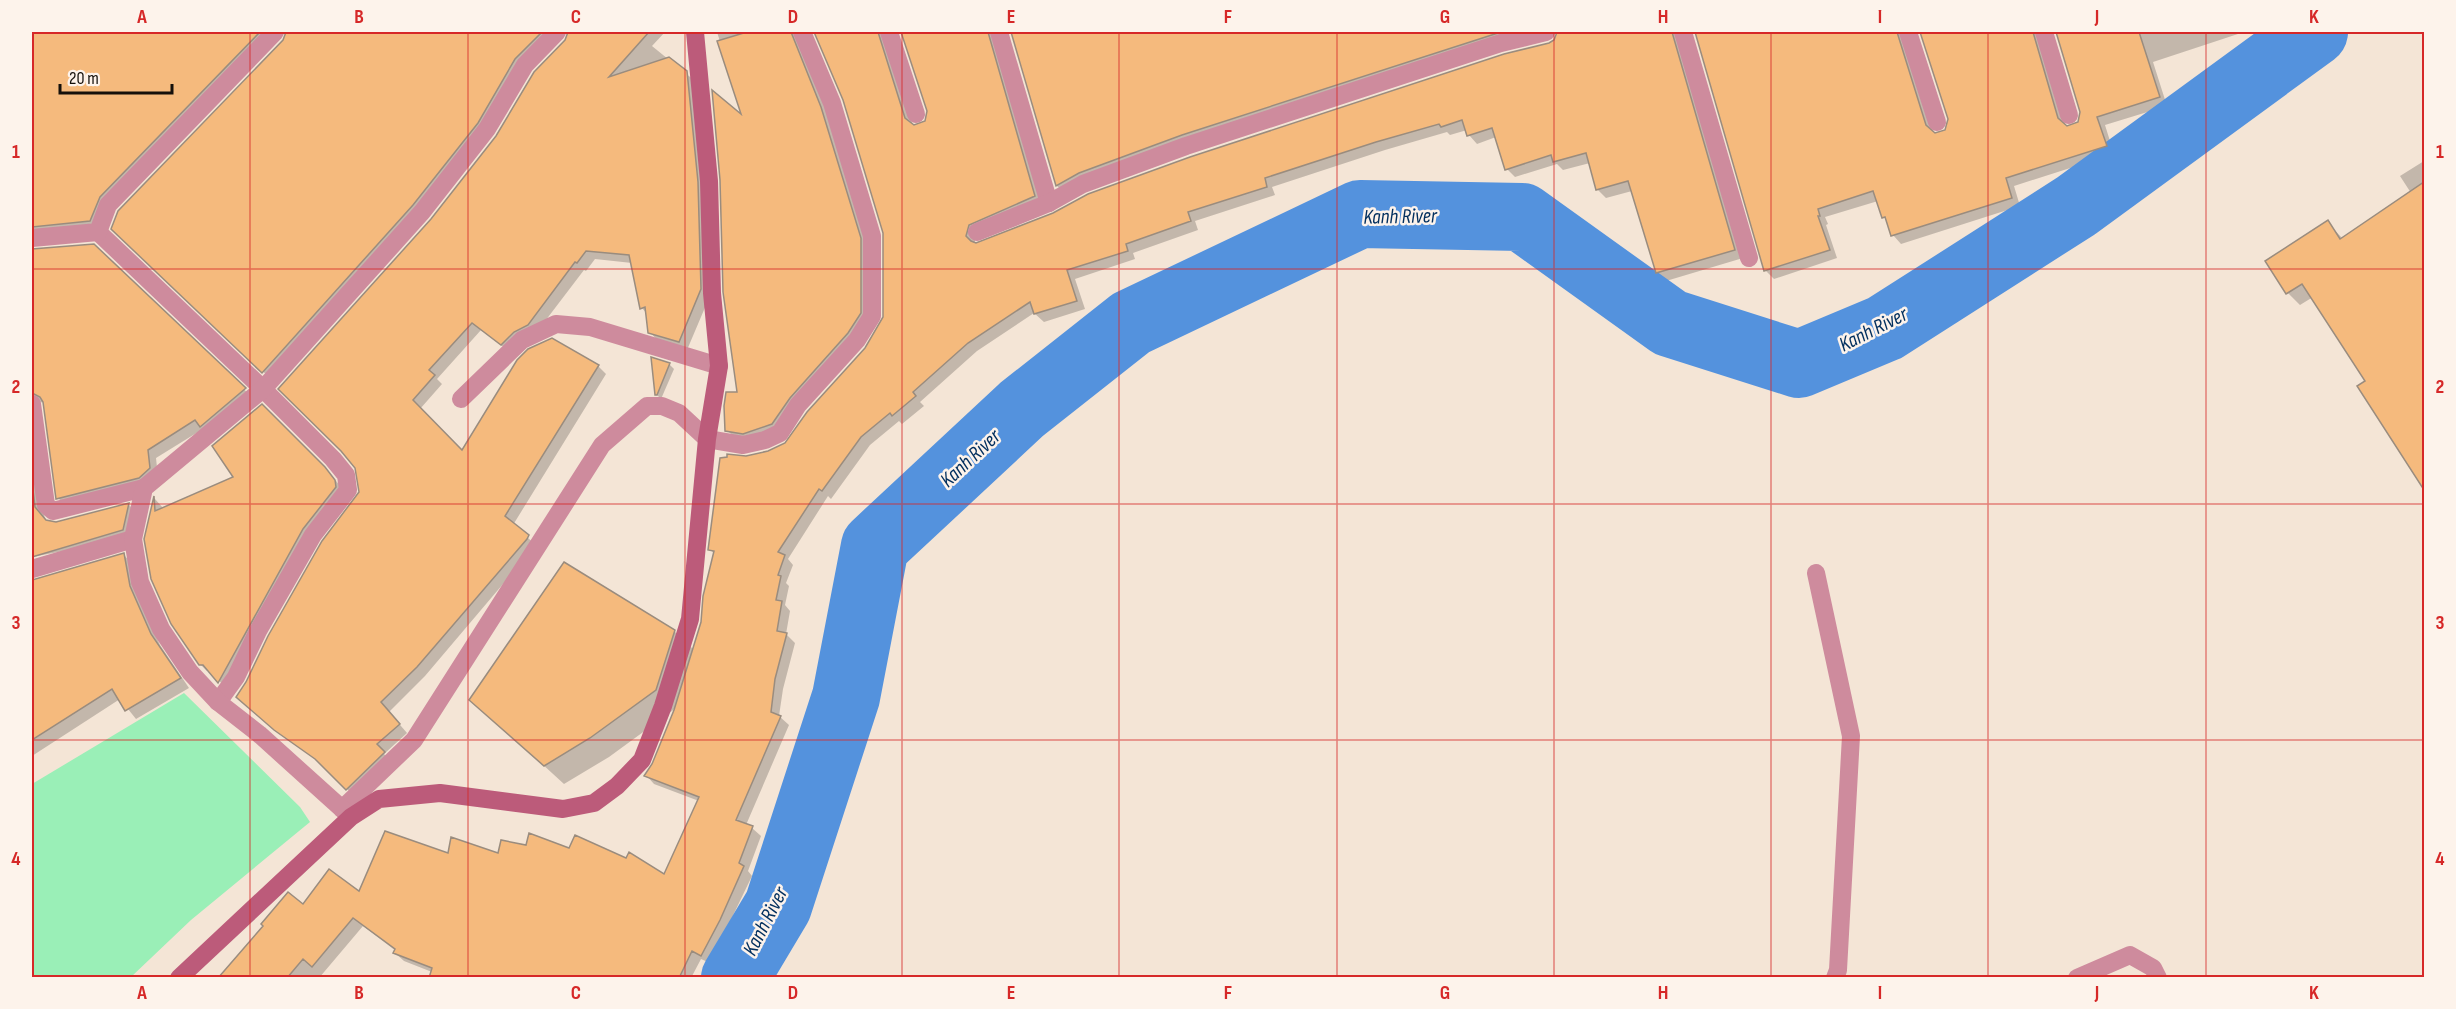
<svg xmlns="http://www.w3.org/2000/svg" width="2456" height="1009" font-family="'Sofia Sans Condensed',sans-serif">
<rect width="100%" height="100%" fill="#f4e5d6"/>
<path fill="#9aefb7" d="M184,693L300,807L310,822L191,920L131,977H32V784Z"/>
<g fill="#0003">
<path d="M32,32H277L108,206L98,230L32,242Z"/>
<path d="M287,32H560L486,131L272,380L113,229L284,41Z"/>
<path d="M569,32H665L652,46L695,81L709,298L687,350L658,341L650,332L647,314L642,308L632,263L595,259L586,271L584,270L536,333L510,352L481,330L437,379L442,384L420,409L462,452L598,366L606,374L513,525L536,545L425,676L389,712L407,733L384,754L392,762L355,797L325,767L246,705L358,498L432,220L497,137L567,40Z"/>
<path d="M717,32H807L869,247V322L781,432L736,439L727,430L738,393L725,292L744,118Z"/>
<path d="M816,32H892L886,45L913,125L919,126L926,122L928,111L902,32H1002L1043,205L977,233L974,245L1549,44L1559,35L1558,32H1687L1743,258L1666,281L1657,273L1632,191L1606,198L1597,189L1590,163L1563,170L1557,164L1515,177L1507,169L1496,137L1477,144L1469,135L1467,130L1450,135L1447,132L1385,150L1272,187L1275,195L1195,221L1198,230L1133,253L1135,259L1075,279L1085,309L1044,322L1034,313L977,351L920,402L924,406L902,424L899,421L870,445L831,499L828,496L788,559L793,565L786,583L789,586L785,605L790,611L786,634L795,643L783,689L779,716L789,725L746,825L752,828L761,836L748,871L752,876L710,963L701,959L691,978L432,972L404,961L395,953L396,951L363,926L319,978H220L303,906L360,894L449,855H500L526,847L570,849L665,876L699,801L654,784L646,775L654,765L676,708L609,757L564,784L471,699L674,631L694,650L702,622L715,554L709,549L746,457L768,452L786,444L867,348L885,317L884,233L844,98Z"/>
<path d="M1012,32H1547L1066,194L1057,186Z"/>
<path d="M1696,32H1911L1905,45L1934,133L1940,134L1947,130L1949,119L1921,32H2047L2041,45L2066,126L2072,127L2079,123L2081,112L2057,32H2244L2153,62L2167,106L2105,125L2114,154L2014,186L2020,206L1901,244L1893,235L1878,201L1825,217L1828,224L1826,225L1837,258L1774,279L1766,271Z"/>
<path d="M2424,161V484L2419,479L2367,381L2313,297L2300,305L2288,293L2327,222L2343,239L2411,193L2400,176Z"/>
<path d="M93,245L253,398L156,458L158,477L66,506L58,498L45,402L34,403L32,409V250Z"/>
<path d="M669,364L674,369L661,399L656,394Z"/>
<path d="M32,435L45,520L55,523L129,505L137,513L132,538L32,557Z"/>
<path d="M331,475L342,488L226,688L210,671H207L200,664L149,526L155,499L163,508Z"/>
<path d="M124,555L133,565L139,597L160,645L189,688L136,719L120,699L32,756V602L113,558Z"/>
</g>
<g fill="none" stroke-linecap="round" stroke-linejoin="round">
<path stroke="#5492dd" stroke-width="68" d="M735,978L778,906L846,697L875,546L1022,409L1131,323L1360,214L1522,217L1670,323L1799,364L1885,328L2076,206L2314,32"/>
</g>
<g fill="#f5ba7d" stroke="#9a8c7e" stroke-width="1.5">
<path d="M33,32H260L100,197L90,221L32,227Z"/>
<path d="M286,32H542L515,59L478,123L413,205L262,373L111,229L118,211L283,40Z"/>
<path d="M568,32H649L609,77L669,57L687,71L698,182L701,289L679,342L648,333L645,307L640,309L629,255L586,251L577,263L575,262L528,325L514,332L501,345L472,323L429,370L435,375L413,400L462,450L517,360L528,349L552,338L599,365L505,516L529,535L527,539L417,667L381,702L400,724L377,744L385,752L346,790L315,759L274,730L236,697L246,682L268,636L322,541L359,492L355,468L341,451L278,389L431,219L496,136L534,72L565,40Z"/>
<path d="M747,32H791L821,107L861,238V313L848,333L790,398L772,424L743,434L725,431L724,406L726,392H737L723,292L720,180L712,90L741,114L717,41Z"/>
<path d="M814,32H878L905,118L914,125L925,121L927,111L901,32H988L1035,196L969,225L966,236L971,241L976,243L1053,213L1088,194L1190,157L1504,54L1549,43L1554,40L1557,32H1672L1735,250L1656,273L1628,181L1596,190L1586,153L1553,162L1551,155L1505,170L1492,128L1467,136L1462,120L1441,127L1439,124L1376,142L1265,178L1267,187L1188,212L1191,221L1126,244L1128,251L1067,270L1077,301L1034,314L1030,302L968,343L913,392L916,396L892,416L890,413L861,437L822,491L819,489L778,552L785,555L778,575L781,576L776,600L782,601L777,631L787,633L775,679L771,712L781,716L736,820L753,826L739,863L744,866L720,920L701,956L692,951L679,978H429L432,968L393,953L395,949L353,918L312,967L303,959L287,978H218L263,926L261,924L288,892L303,904L329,869L359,891L385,831L448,853L451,837L498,853L501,840L526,845L529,833L569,848L575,835L626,858L629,852L664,874L699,797L644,776L652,764L674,710L701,622L703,596L714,551L708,550L720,458L727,457V454L746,456L768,451L785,443L807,412L865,348L883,317V233L843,100Z"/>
<path d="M1011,32H1501L1182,135L1079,173L1056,186Z"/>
<path d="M1695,32H1897L1926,125L1935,133L1945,130L1948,119L1920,32H2033L2058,118L2067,126L2078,122L2080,112L2056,32H2139L2160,97L2097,117L2107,146L2006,178L2012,198L1891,236L1885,217L1882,218L1873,191L1818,209L1820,216H1818L1830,250L1764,271Z"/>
<path d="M2424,182V490L2357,386L2365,381L2302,284L2286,294L2265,261L2328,220L2340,239Z"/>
<path d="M94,244L246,388L200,427L195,420L148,450L150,468L139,478L56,499L43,402L40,397L32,393V249Z"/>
<path d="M651,357L670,363L657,395H655Z"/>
<path d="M262,404L325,467L335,480L336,487L303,529L218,683L203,665H199L171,624L151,579L144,539L154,496L155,511L233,477L212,446Z"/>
<path d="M32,482L35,507L46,520L56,522L129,503L123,530L32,557Z"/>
<path d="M124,553L130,586L151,634L181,678L125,711L112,689L32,740V580Z"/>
<path d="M564,562L675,630L656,690L590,738L544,766L469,700Z"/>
</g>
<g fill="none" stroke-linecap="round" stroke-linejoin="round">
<g stroke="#ce8b9d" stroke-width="18">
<path d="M889,32L916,114"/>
<path d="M999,32L1049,203"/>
<path d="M1683,32L1749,258"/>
<path d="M1908,32L1937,122"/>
<path d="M2044,32L2069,115"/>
<path d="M98,232L263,389L333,459L346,475L348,490L313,535L258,631L236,677L218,702"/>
<path d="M977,232L1049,203L1083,184L1186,146L1501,43L1546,32"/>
<path d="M32,238L98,232L108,205L275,32"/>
<path d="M461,399L522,340L556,324L590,327L719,366"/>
<path d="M32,404L46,505L53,511L144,488"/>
<path d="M32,569L133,539"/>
<path d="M1816,573L1851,736L1838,970L1835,978"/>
<path d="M342,809L414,740L602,445L647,406H662L679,413L707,439L743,445L765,440L780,433L798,405L857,340L872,316V236L832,103L802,32"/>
<path d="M350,816L259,734L218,702L190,672L161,629L140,582L133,539L144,488L263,389L422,212L487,129L525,65L557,32"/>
<path d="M2077,978L2130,955L2153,968L2158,978"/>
</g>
<path stroke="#bc5b7a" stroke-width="18" d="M179,978L351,817L379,799L440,793L563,809L594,803L617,786L642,760L663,706L690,619L707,439L719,366L712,293L709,181L695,32"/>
</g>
<path fill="none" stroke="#d62828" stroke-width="1.5" stroke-opacity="0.55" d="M250,32V978M468,32V978M685,32V978M902,32V978M1119,32V978M1337,32V978M1554,32V978M1771,32V978M1988,32V978M2206,32V978M32,269H2424M32,504H2424M32,740H2424"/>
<g text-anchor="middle" stroke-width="5" stroke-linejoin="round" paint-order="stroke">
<g font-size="21" font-style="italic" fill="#022f5e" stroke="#fdf3eb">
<text transform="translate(1400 216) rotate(-1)" y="7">Kanh River</text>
<text transform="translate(1873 329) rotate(-27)" y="7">Kanh River</text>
<text transform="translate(970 458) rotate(-43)" y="7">Kanh River</text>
<text transform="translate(765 921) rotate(-63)" y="7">Kanh River</text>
</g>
</g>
<rect width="2456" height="1009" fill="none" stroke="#fdf3eb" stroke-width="66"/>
<path d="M60 84v9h112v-9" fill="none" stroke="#15100b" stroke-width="3"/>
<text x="69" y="84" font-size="18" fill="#15100b" stroke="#fdf3eb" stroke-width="4.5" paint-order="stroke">20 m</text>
<rect x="33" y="33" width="2390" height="943" fill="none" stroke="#d62828" stroke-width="2"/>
<g font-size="20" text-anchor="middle" font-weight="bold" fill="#d62828">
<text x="142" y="23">A</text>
<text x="359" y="23">B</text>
<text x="576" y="23">C</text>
<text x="793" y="23">D</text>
<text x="1011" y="23">E</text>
<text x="1228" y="23">F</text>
<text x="1445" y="23">G</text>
<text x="1663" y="23">H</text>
<text x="1880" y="23">I</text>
<text x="2097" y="23">J</text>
<text x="2314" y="23">K</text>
<text x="16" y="158">1</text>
<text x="2440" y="158">1</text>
<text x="16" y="393">2</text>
<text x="2440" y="393">2</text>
<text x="16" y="629">3</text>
<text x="2440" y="629">3</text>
<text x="16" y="865">4</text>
<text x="2440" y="865">4</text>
<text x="142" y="999">A</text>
<text x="359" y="999">B</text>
<text x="576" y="999">C</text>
<text x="793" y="999">D</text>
<text x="1011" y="999">E</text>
<text x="1228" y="999">F</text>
<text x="1445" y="999">G</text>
<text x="1663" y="999">H</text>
<text x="1880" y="999">I</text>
<text x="2097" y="999">J</text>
<text x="2314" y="999">K</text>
</g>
</svg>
